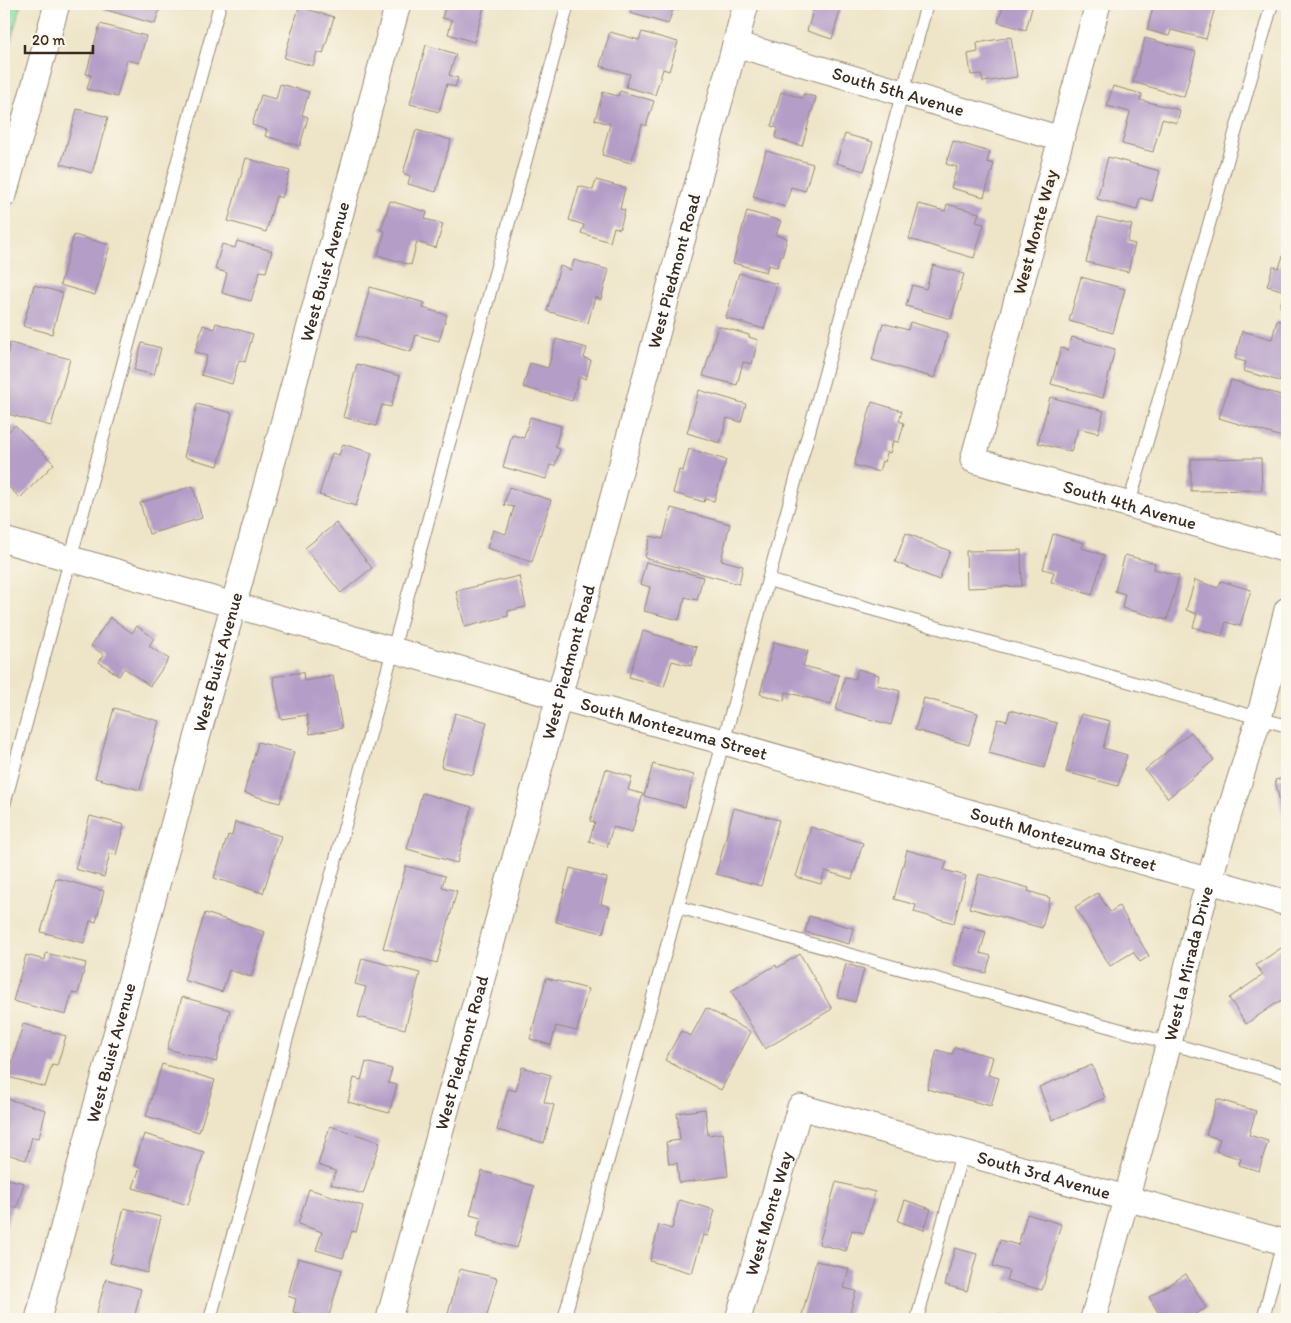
<svg xmlns="http://www.w3.org/2000/svg" width="1291" height="1323" font-family="Itim,sans-serif">
<rect width="100%" height="100%" fill="#fbf7ec"/>
<filter id="ink" filterUnits="userSpaceOnUse"><feTurbulence type="fractalNoise" baseFrequency=".02" numOctaves="2"/><feDisplacementMap in="SourceGraphic" scale="10" xChannelSelector="R" yChannelSelector="G"/><feConvolveMatrix kernelMatrix="1 2 1 2 8 2 1 2 1" color-interpolation-filters="sRGB"/></filter>
<filter id="wash" filterUnits="userSpaceOnUse"><feTurbulence type="fractalNoise" baseFrequency=".0096" numOctaves="4" result="noise"/><feDisplacementMap in="SourceGraphic" scale="20" xChannelSelector="R" yChannelSelector="G"/><feGaussianBlur stdDeviation="1.12" result="paint"/><feColorMatrix in="noise" values="0 0 0 0 0 0 0 0 0 0 0 0 0 0 0 0 0 1.4 0 .05"/><feComposite in="paint" operator="in"/></filter>
<g filter="url(#wash)">
<rect width="100%" height="100%" fill="#eee5c8"/>
<path fill="#86dfa3" stroke="#608460" d="M4,4H21L4,65Z"/>
<g id="blocks">
<g fill="#b49dc7">
<path d="M104,4H161L155,24L103,9Z"/>
<path d="M446,4L456,6V4H485L474,42L448,34L452,20L442,18Z"/>
<path d="M633,4H680L678,10L673,9L668,24L630,13Z"/>
<path d="M815,4H842L832,39L807,31Z"/>
<path d="M1004,4H1033L1026,30L998,22Z"/>
<path d="M1154,4H1216L1206,39L1171,30L1169,36L1147,30Z"/>
<path d="M299,7L334,17L323,54L317,52L313,66L284,58Z"/>
<path d="M100,24L146,36L139,63L127,60L117,97L87,89L91,75L86,74Z"/>
<path d="M610,32L639,40L642,32L678,42L669,71L663,69L655,95L626,87L630,74L600,66Z"/>
<path d="M1011,37L1017,77L983,82L981,74L971,75L968,54L978,52L977,43Z"/>
<path d="M1145,38L1196,52L1184,97L1133,82Z"/>
<path d="M426,45L456,54L449,75L458,78L455,87L447,84L439,112L410,104Z"/>
<path d="M280,84L309,92L302,115L308,117L300,146L265,136L267,130L252,125L261,95L276,99Z"/>
<path d="M1113,86L1142,94L1140,100L1180,110L1177,123L1162,119L1153,152L1122,144L1130,112L1107,106Z"/>
<path d="M620,91L654,101L646,126L642,124L631,163L602,155L610,124L595,120L603,92L618,96Z"/>
<path d="M781,92L802,98L803,94L816,97L802,146L775,138L778,128L771,126Z"/>
<path d="M77,109L108,117L92,173L61,164Z"/>
<path d="M416,130L451,140L436,192L408,184L410,176L403,173Z"/>
<path d="M845,134L873,142L864,171L836,163Z"/>
<path d="M953,141L990,152L987,162L994,164L984,197L951,188L957,167L946,164Z"/>
<path d="M766,151L813,164L805,191L791,187L785,207L753,197Z"/>
<path d="M1108,157L1160,171L1152,201L1140,198L1137,210L1097,199Z"/>
<path d="M246,158L290,171L282,198L276,196L266,232L228,221Z"/>
<path d="M596,180L625,188L620,209L625,210L620,229L614,227L610,242L581,233L584,225L569,220L579,186L593,190Z"/>
<path d="M390,201L427,212L425,219L443,224L436,248L417,242L411,265L378,255L385,231L381,230Z"/>
<path d="M919,204L945,211L947,204L979,213L976,222L984,224L974,258L909,239Z"/>
<path d="M747,211L781,221L776,235L787,238L782,257L781,256L777,267L768,265L766,272L733,263Z"/>
<path d="M1098,217L1132,225L1127,242L1135,244L1128,272L1086,262Z"/>
<path d="M74,235L110,245L95,295L60,285Z"/>
<path d="M237,241L272,251L266,272L260,271L251,301L222,293L227,273L215,269L222,244L235,248Z"/>
<path d="M1285,250L1287,251V309L1280,307L1285,291L1267,286L1273,266L1279,268Z"/>
<path d="M574,260L609,270L601,299L595,297L588,323L547,311L560,266L571,270Z"/>
<path d="M933,265L964,274L951,319L906,306L912,285L926,289Z"/>
<path d="M739,273L777,284L764,329L726,318Z"/>
<path d="M1081,277L1125,289L1113,333L1069,321Z"/>
<path d="M34,285L63,293L52,334L23,326Z"/>
<path d="M370,287L425,303L423,308L447,315L439,341L416,335L411,352L356,336Z"/>
<path d="M1277,320L1287,323V383L1243,371L1246,362L1235,359L1242,331L1272,339Z"/>
<path d="M910,322L948,333L935,378L872,360L883,323L908,330Z"/>
<path d="M216,323L253,334L245,362L239,360L232,384L201,375L207,356L195,352L203,325L214,329Z"/>
<path d="M718,326L749,335V337L758,340L752,364L743,362L737,385L703,376Z"/>
<path d="M1072,337L1115,349L1103,398L1051,384L1061,348L1068,350Z"/>
<path d="M556,339L587,348L584,358L591,360L586,379L579,377L572,401L523,387L530,363L548,368Z"/>
<path d="M10,343L70,359L51,426L4,413V354L7,355Z"/>
<path d="M142,343L161,348L154,375L134,370Z"/>
<path d="M357,364L400,376L391,407L382,405L376,426L343,417Z"/>
<path d="M1231,380L1287,397V430L1285,438L1219,418Z"/>
<path d="M699,390L746,404L741,422L727,418L720,443L687,433Z"/>
<path d="M1050,397L1104,411L1098,433L1078,428L1071,452L1038,443Z"/>
<path d="M872,402L902,411L899,421L904,423L899,442L893,441L890,453L887,452L885,462L882,461L879,472L854,465Z"/>
<path d="M197,404L232,413L218,466L184,457Z"/>
<path d="M530,417L561,426L555,447L560,449L555,466L550,465L546,479L503,467L512,435L524,438Z"/>
<path d="M15,425L54,464L20,498L4,482V436Z"/>
<path d="M343,444L372,453L356,506L319,495L332,453L339,455Z"/>
<path d="M689,449L726,460L714,501L705,499L704,502L673,493L679,470L683,471Z"/>
<path d="M1261,458L1262,490L1191,491V459Z"/>
<path d="M193,486L202,518L149,534L140,503Z"/>
<path d="M509,487L551,500L532,562L487,548L493,530L506,534L514,507L504,505Z"/>
<path d="M671,508L730,524L721,560L743,566L739,584L645,558L650,536L663,539Z"/>
<path d="M336,523L372,568L341,593L305,548Z"/>
<path d="M906,533L950,551L939,580L895,562Z"/>
<path d="M1053,534L1084,543L1082,548L1104,555L1092,595L1051,582L1054,572L1043,569Z"/>
<path d="M1021,550L1022,586L967,588L966,551Z"/>
<path d="M1125,555L1155,563L1154,569L1179,576L1167,620L1122,608L1125,594L1115,591Z"/>
<path d="M646,562L703,577L697,600L685,597L679,620L644,611L650,587L640,584Z"/>
<path d="M519,576L526,607L508,611V616L465,627L456,591Z"/>
<path d="M1195,580L1218,588L1221,581L1251,590L1240,626L1226,622L1222,636L1193,627L1197,614L1186,610Z"/>
<path d="M110,617L132,633L137,626L154,638L149,646L169,659L150,686L124,668L119,676L99,662L104,655L91,646Z"/>
<path d="M643,631L697,647L691,666L672,661L664,687L629,677Z"/>
<path d="M774,642L808,651L803,666L839,675L831,704L786,692L784,701L760,694Z"/>
<path d="M858,669L879,675L877,685L900,691L891,725L836,710L845,677L855,679Z"/>
<path d="M303,672L304,681L333,676L342,728L310,734L307,715L281,719L273,677Z"/>
<path d="M924,698L978,713L969,745L915,730Z"/>
<path d="M114,708L159,721L140,790L95,778Z"/>
<path d="M1010,710L1057,723L1044,768L989,753L998,719L1007,721Z"/>
<path d="M455,713L487,722L473,775L441,767Z"/>
<path d="M1081,714L1110,721L1103,748L1127,755L1118,786L1066,772Z"/>
<path d="M1191,732L1214,760L1168,798L1145,770Z"/>
<path d="M258,742L294,752L280,803L244,793Z"/>
<path d="M653,764L694,775L685,807L644,796Z"/>
<path d="M606,769L632,777L628,790L643,794L632,832L613,827L607,847L589,841L595,822L590,821Z"/>
<path d="M1287,777V830H1286L1275,780Z"/>
<path d="M422,793L472,807L457,863L407,849Z"/>
<path d="M734,808L779,820L761,886L716,874Z"/>
<path d="M90,816L124,825L116,855L110,853L104,877L75,869Z"/>
<path d="M235,822L281,836L263,893L214,878L228,835L232,836Z"/>
<path d="M811,827L863,843L852,879L825,871L821,884L796,877Z"/>
<path d="M907,850L947,861L944,870L966,876L954,923L914,912L916,905L894,899Z"/>
<path d="M406,866L445,876L442,887L457,891L437,963L383,948Z"/>
<path d="M570,868L607,878L601,904L610,907L603,933L556,922Z"/>
<path d="M979,874L1029,888L1028,891L1050,898L1042,928L969,908Z"/>
<path d="M56,878L104,891L96,922L90,921L84,943L41,932Z"/>
<path d="M1098,893L1110,912L1119,906L1149,956L1140,962L1133,952L1110,966L1075,907Z"/>
<path d="M205,913L265,932L251,977L229,970L222,992L184,980Z"/>
<path d="M809,916L853,928L849,944L805,932Z"/>
<path d="M963,926L986,932L980,953L991,956L986,973L954,965Z"/>
<path d="M1287,944V996L1246,1024L1229,998L1263,975L1256,965Z"/>
<path d="M46,953L86,963L78,994L72,993L66,1015L13,1001L26,955L45,960Z"/>
<path d="M800,954L832,1009L765,1049L731,991L776,965L777,968Z"/>
<path d="M362,958L420,973L405,1029L358,1017L366,987L355,984Z"/>
<path d="M846,964L864,969L855,1002L837,997Z"/>
<path d="M546,978L588,989L577,1031L556,1026L551,1045L530,1039Z"/>
<path d="M182,997L230,1010L216,1062L167,1049Z"/>
<path d="M706,1008L751,1032L721,1090L665,1060L681,1031L691,1036Z"/>
<path d="M23,1024L66,1036L57,1066L52,1065L45,1087L8,1077Z"/>
<path d="M955,1047L993,1057L988,1075L999,1078L991,1106L927,1089L937,1050L952,1054Z"/>
<path d="M366,1062L392,1069L388,1083L397,1085L389,1113L348,1102L354,1078L361,1080Z"/>
<path d="M162,1064L215,1080L199,1132L146,1116Z"/>
<path d="M1092,1065L1105,1098L1052,1120L1039,1087Z"/>
<path d="M522,1067L551,1075L544,1102L554,1105L544,1143L497,1130L508,1089L516,1091Z"/>
<path d="M4,1098L46,1110L39,1138L32,1137L26,1160L4,1153Z"/>
<path d="M1217,1099L1256,1111L1249,1135L1268,1141L1259,1171L1239,1165L1241,1159L1216,1151L1220,1139L1206,1135Z"/>
<path d="M705,1109L708,1135L723,1133L728,1176L679,1183L677,1163L669,1164L666,1142L680,1140L677,1113Z"/>
<path d="M330,1126L380,1142L363,1194L331,1184L336,1171L318,1165Z"/>
<path d="M144,1134L204,1152L188,1205L133,1188L140,1167L134,1165Z"/>
<path d="M482,1171L534,1186L517,1248L476,1237L481,1218L470,1215Z"/>
<path d="M4,1178L24,1183L17,1208L12,1206L4,1233Z"/>
<path d="M836,1182L875,1192L864,1233L852,1230L846,1251L819,1244Z"/>
<path d="M309,1189L363,1206L356,1232L352,1231L343,1258L316,1250L322,1232L298,1224Z"/>
<path d="M679,1200L715,1210L708,1236L703,1235L692,1273L650,1261L659,1225L672,1229Z"/>
<path d="M905,1200L931,1209L924,1230L898,1221Z"/>
<path d="M124,1208L161,1217L147,1273L110,1263Z"/>
<path d="M1027,1214L1061,1224L1042,1290L1006,1280L1009,1271L993,1266L1000,1240L1018,1245Z"/>
<path d="M955,1248L977,1254L967,1291L945,1285Z"/>
<path d="M298,1258L342,1270L328,1319H321L293,1312L296,1299L288,1296Z"/>
<path d="M816,1261L849,1269L844,1288L856,1291L848,1319H801Z"/>
<path d="M460,1269L497,1278L486,1319H461V1317L448,1314Z"/>
<path d="M1186,1274L1206,1308L1187,1319H1162L1149,1297Z"/>
<path d="M106,1279L141,1289L134,1319H95Z"/>
<path d="M1001,1315L1014,1319H999Z"/>
</g>
</g>
</g>
<g filter="url(#ink)">
<use href="#blocks" fill-opacity="0" stroke="#948873" stroke-width="1"/>
<g fill="none" stroke-linecap="round" stroke-linejoin="round">
<g stroke="#948873" stroke-width="14">
<g id="service">
<path d="M1129,504L1272,4"/>
<path d="M768,580L1287,726"/>
<path d="M4,805L220,4"/>
<path d="M678,907L1287,1076"/>
<path d="M210,1319L393,650L568,4"/>
<path d="M564,1319L927,4"/>
<path d="M917,1319L962,1153"/>
<path d="M1263,1319L1283,1242"/>
</g>
</g>
<g stroke="#948873" stroke-width="27">
<g id="minor">
<path id="s1" d="M1098,4L973,460L1287,550"/>
<path id="s2" d="M735,44L1061,139"/>
<path d="M4,195L57,4"/>
<path id="s3" d="M4,540L559,697L724,742L1287,903"/>
<path id="s4" d="M38,1319L398,4"/>
<path id="s5" d="M389,1319L559,697L746,4"/>
<path id="s6" d="M738,1319L800,1107L1287,1243"/>
<path id="s7" d="M1093,1319L1169,1043L1200,913L1219,846L1259,718L1287,610"/>
</g>
</g>
<use href="#service" stroke="#fff" stroke-width="12"/>
<use href="#minor" stroke="#fff" stroke-width="25"/>
</g>
</g>
<g text-anchor="middle" stroke-width="5" stroke-linejoin="round" paint-order="stroke">
<g font-size="18" fill="#3b2a1e" stroke="#fbf7ec">
<text dy="6" stroke="none"><textPath href="#s2" startOffset="170">South 5th Avenue</textPath></text>
<text transform="translate(1035 232) rotate(-75)" y="6">West Monte Way</text>
<text dy="6" stroke="none"><textPath href="#s4" startOffset="1086">West Buist Avenue</textPath></text>
<text dy="6" stroke="none"><textPath href="#s5" startOffset="1086">West Piedmont Road</textPath></text>
<text dy="6" stroke="none"><textPath href="#s1" startOffset="636">South 4th Avenue</textPath></text>
<text dy="6" stroke="none"><textPath href="#s4" startOffset="681">West Buist Avenue</textPath></text>
<text dy="6" stroke="none"><textPath href="#s5" startOffset="681">West Piedmont Road</textPath></text>
<text dy="6" stroke="none"><textPath href="#s3" startOffset="696">South Montezuma Street</textPath></text>
<text dy="6" stroke="none"><textPath href="#s3" startOffset="1101">South Montezuma Street</textPath></text>
<text dy="6" stroke="none"><textPath href="#s7" startOffset="368">West la Mirada Drive</textPath></text>
<text dy="6" stroke="none"><textPath href="#s4" startOffset="276">West Buist Avenue</textPath></text>
<text dy="6" stroke="none"><textPath href="#s5" startOffset="276">West Piedmont Road</textPath></text>
<text dy="6" stroke="none"><textPath href="#s6" startOffset="474">South 3rd Avenue</textPath></text>
<text dy="6" stroke="none"><textPath href="#s6" startOffset="110">West Monte Way</textPath></text>
</g>
</g>
<rect width="1291" height="1323" fill="none" stroke="#fbf7ec" stroke-width="20"/>
<path d="M25 45v8h68v-8" fill="none" stroke="#3b2a1e" stroke-width="2.5"/>
<text x="32" y="45" font-size="15" fill="#3b2a1e" stroke="#fbf7ec" stroke-width="4" paint-order="stroke">20 m</text>
</svg>
